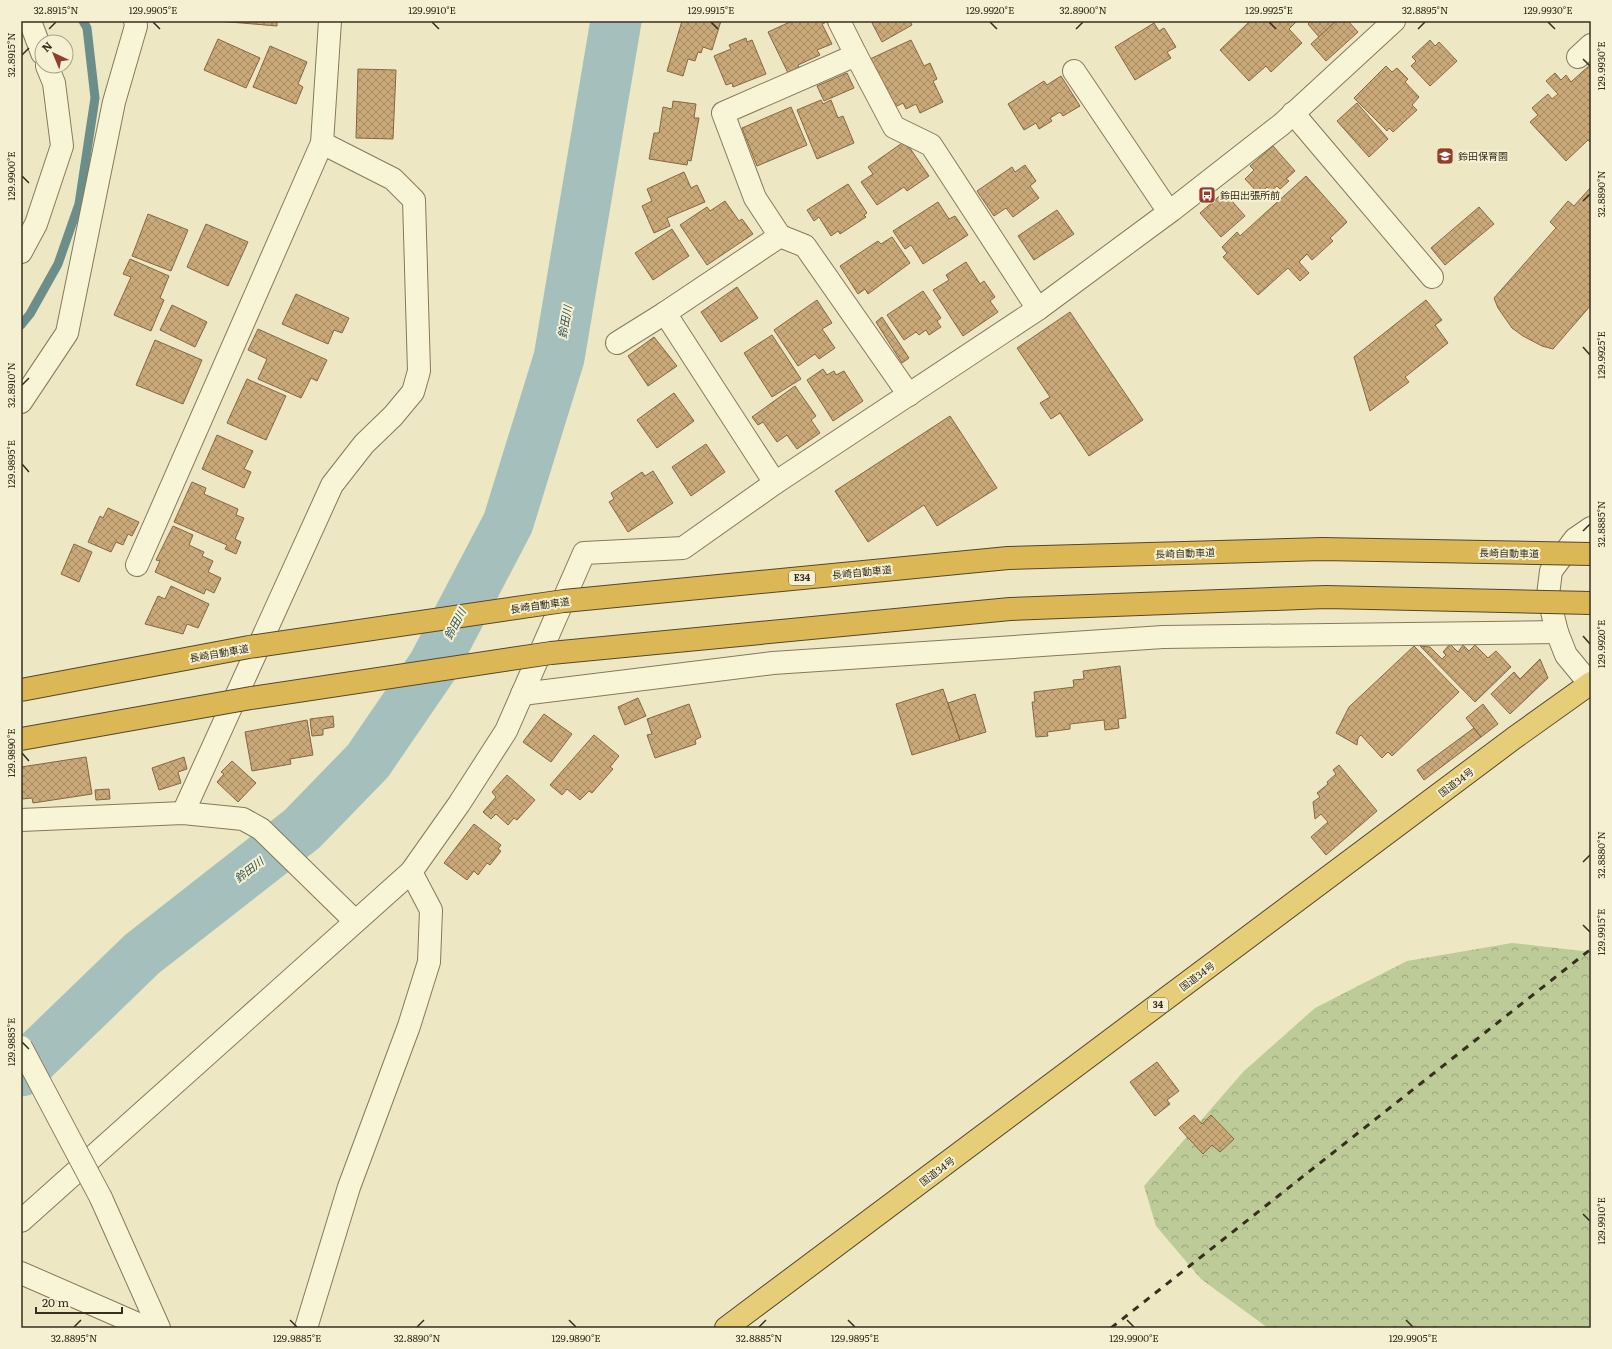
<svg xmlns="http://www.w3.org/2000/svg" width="1612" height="1349" font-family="Literata,'Noto Sans JP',serif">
<defs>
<pattern id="forest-crowns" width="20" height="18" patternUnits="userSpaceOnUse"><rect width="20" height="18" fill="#bccb97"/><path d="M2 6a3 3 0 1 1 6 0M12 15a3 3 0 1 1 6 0" fill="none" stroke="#9aa57b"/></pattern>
<pattern id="building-cross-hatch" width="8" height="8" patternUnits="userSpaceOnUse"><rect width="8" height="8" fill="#caa979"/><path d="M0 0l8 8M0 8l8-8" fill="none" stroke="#a58a63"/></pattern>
</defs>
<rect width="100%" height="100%" fill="#ede8c3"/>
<path fill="url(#forest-crowns)" d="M1512,943L1591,952V1328H1268L1201,1279L1156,1226L1144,1186L1243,1072L1315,1008L1407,961Z"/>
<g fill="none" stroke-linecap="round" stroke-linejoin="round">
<path stroke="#6c8e8b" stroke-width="9" d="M21,325L30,314L58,264L79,204L95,98L87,28L83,21"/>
<path stroke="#a5c0bc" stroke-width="51" d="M21,1071L142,954L302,829L368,761L433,666L508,523L559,358L616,21"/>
</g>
<g fill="url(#building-cross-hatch)" stroke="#856740">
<path d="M218,21H277V26Z"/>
<path d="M682,21H721L712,50L703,47L701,53L698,52L695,61L688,59L683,76L667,71Z"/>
<path d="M792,21H829L822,24L832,44L817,50L820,55L798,65L799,68L788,73L768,32Z"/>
<path d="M876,21H910L912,25L882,42L872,23Z"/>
<path d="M1250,21H1297L1289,29L1302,43L1271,72L1266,66L1249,81L1220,50Z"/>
<path d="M1311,21H1336L1319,37L1308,24Z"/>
<path d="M1336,21H1348L1358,32L1326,61L1311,44Z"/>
<path d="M1154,23L1159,31L1164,28L1176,47L1167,52L1171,58L1135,80L1115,47Z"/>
<path d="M746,38L747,42L752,40L766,74L733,87L732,83L726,85L714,56L731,49L729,45Z"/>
<path d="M218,39L260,58L246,88L204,70Z"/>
<path d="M911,40L924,66L930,63L937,79L933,81L943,102L920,113L916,104L906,109L903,103L893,108L870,59Z"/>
<path d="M1430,40L1435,46L1439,42L1457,61L1430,86L1411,66L1416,61L1412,57Z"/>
<path d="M270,46L307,62L298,84L303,87L296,104L253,87Z"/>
<path d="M1591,64V143L1588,140L1566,161L1530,122L1538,115L1532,108L1548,94L1552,99L1558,94L1546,81L1555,73L1561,80L1566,75L1571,82Z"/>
<path d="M1386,66L1392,72L1397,68L1408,79L1405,82L1419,97L1412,105L1417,110L1393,132L1389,128L1387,131L1354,98Z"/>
<path d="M358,69L396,70L393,139L356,138Z"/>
<path d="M847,73L854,88L824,101L817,86Z"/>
<path d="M1061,76L1080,106L1063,116L1060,112L1050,118L1052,121L1039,129L1036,123L1024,130L1008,104L1044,81L1047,85Z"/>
<path d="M821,100L823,104L831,100L838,118L843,116L854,143L817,159L797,110Z"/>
<path d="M673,101L696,104L694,118H699L691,161L688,160L687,165L649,159L654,133H659L663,107L672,109Z"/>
<path d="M1357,103L1388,139L1369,157L1337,121Z"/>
<path d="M791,107L807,145L757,166L742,128Z"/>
<path d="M905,141L929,176L907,191L904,187L877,205L861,182L873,174L868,167Z"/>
<path d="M1273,146L1295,171L1286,179L1289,181L1280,189L1277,186L1271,191L1267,187L1259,194L1245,179L1254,170L1250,166Z"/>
<path d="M1025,165L1036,181L1030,186L1039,198L1013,217L1006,208L994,216L977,191L1012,167L1015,172Z"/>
<path d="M684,172L691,188L697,185L705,202L667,218L670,226L654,233L642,206L652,201L647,189Z"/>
<path d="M1306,176L1347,222L1330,238L1333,241L1312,260L1307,254L1299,262L1309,273L1300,281L1288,268L1258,295L1223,257L1227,253L1222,247L1237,232L1240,236Z"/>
<path d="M848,184L867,213L864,215L866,217L840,234L838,231L831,236L819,217L814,221L807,210Z"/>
<path d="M1591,187V305L1553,349L1542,346L1523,336L1512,328L1498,308L1494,298L1556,228L1550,222L1568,201L1574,206Z"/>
<path d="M1224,192L1245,216L1221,237L1200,213Z"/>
<path d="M725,201L739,221L742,219L753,234L707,265L680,225L707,207L710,211Z"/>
<path d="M938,202L949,219L955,216L968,235L923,264L911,245L905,249L893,231Z"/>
<path d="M1479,207L1494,224L1445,265L1431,248Z"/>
<path d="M1057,210L1074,234L1034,260L1018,236Z"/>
<path d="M148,214L188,230L171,271L132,256Z"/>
<path d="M206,224L248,242L228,286L187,267Z"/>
<path d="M672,229L689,256L653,280L635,253Z"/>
<path d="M892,237L910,263L868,294L865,289L858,294L840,266L878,241L881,244Z"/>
<path d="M130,259L169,276L160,298L164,300L151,331L114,315L131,277L123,274Z"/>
<path d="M966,262L980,284L984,281L995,297L990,301L998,312L963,336L933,290L949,280L946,275Z"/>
<path d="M737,287L758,318L721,342L701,312Z"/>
<path d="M923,291L941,318L937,321L941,327L929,335L926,330L919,335L916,332L904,340L887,315Z"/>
<path d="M296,294L349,318L342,333L334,330L328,344L282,324Z"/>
<path d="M817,300L832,323L822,329L835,348L819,359L815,354L798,366L774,330Z"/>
<path d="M1426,300L1442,320L1435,325L1448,343L1405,377L1409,382L1370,411L1354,357Z"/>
<path d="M172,305L207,322L195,347L160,330Z"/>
<path d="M1070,312L1143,420L1089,456L1060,413L1051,419L1040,403L1050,397L1017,348Z"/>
<path d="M882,317L909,358L902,363L876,322Z"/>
<path d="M258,329L327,360L317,381L311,378L301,398L258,379L267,359L248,350Z"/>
<path d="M772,335L801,379L772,397L744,353Z"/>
<path d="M654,337L677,366L648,386L628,356Z"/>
<path d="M155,340L202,360L183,404L136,385Z"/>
<path d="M823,369L827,375L834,371L836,375L844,371L863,401L833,421L807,380Z"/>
<path d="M247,379L286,396L266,440L227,423Z"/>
<path d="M795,386L816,416L811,420L820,433L797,449L787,435L777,442L763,422L758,425L752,417Z"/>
<path d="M674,393L694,421L657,448L637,420Z"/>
<path d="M950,416L997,488L937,526L924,505L868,542L835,491Z"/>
<path d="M217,435L253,451L244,469L251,472L244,488L202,469Z"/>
<path d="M706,444L725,472L691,496L672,467Z"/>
<path d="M653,471L673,503L628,532L609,502L614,499L611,493L642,472L645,476Z"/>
<path d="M192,482L206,488L204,494L238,509L236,515L244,518L235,539L241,542L236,554L225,549L227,545L174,522Z"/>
<path d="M108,508L139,522L132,536L128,534L123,545L116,542L111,552L88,542L100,516L103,518Z"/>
<path d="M173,526L193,535L189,545L204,552L202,556L213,561L208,572L221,578L214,593L206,589L204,594L155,572L160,561L156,560Z"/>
<path d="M74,544L92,552L79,582L61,574Z"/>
<path d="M171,586L209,604L198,628L187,624L183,634L145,624L158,596L165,599Z"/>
<path d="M1450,644L1458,652L1463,645L1469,651L1475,645L1488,658L1496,651L1511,667L1475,702L1420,646L1430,647L1442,659L1446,655L1443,652Z"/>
<path d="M1414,646L1459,692L1392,756L1388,752L1382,758L1361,735L1358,738L1357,745L1336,733L1349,707Z"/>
<path d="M1540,659L1548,678L1510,714L1491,694L1514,672L1520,679Z"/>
<path d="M1120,666L1126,718L1118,719L1119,728L1105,730L1104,720L1070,724V729L1047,732L1048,736L1036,737L1032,702H1035L1034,692L1074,687L1073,680L1084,679L1083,671Z"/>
<path d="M943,689L960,740L912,755L896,704Z"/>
<path d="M975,694L986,732L960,740L948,703Z"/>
<path d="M638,698L646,716L625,725L618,707Z"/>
<path d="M689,704L701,737L695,740L696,744L655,758L647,735L652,734L647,719Z"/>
<path d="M1483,704L1498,724L1481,737L1466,718Z"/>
<path d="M544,714L572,734L551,762L523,742Z"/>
<path d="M333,716L334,727L323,729V735L312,736L310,719Z"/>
<path d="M307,720L313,755L290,759L291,764L252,771L245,732Z"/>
<path d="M1474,728L1481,737L1424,780L1417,770Z"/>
<path d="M594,735L619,756L610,767L613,769L592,793L589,791L580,800L567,789L562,795L550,785Z"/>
<path d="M86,757L92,794L33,803L32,798L22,799L21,767Z"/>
<path d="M184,757L187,769L178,772L181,783L159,790L152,768Z"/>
<path d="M232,761L256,783L238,802L217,782L224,774L221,772Z"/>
<path d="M1339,765L1377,811L1326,855L1311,837L1328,822L1321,814L1315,819L1313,802L1320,797L1317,793L1328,784L1327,782L1336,774L1333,770Z"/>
<path d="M507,775L535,800L517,820L514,818L508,825L496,814L491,819L483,812L496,797L492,792Z"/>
<path d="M109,789L110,799L96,800L95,790Z"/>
<path d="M474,824L501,845L498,849L501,851L490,865L487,863L478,875L474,871L467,880L444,863Z"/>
<path d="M1157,1062L1179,1091L1167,1100L1170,1104L1155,1116L1130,1082Z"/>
<path d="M1194,1115L1202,1124L1211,1115L1234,1139L1220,1152L1212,1145L1203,1154L1179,1128Z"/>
</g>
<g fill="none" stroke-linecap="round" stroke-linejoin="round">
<g stroke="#86795a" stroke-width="24">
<g id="minor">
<path d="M30,21L42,53"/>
<path d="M839,21L856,55"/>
<path d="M1578,57L1591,45"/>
<path d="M1074,71L1169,212"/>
<path d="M1293,113L1432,277"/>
<path d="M780,236L755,198L723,113L856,55L894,127L931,145L1038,309"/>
<path d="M21,252L36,224L62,146L54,83L47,66"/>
<path d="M617,343L665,313"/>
<path d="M21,402L67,333L114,102L136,26L135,21"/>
<path d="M775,483L665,313L780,236L805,246L909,395"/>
<path d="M137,565L322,143L330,21"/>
<path d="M1590,684L1566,655L1557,632L1548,595L1551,571L1575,539L1591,528"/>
<path d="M522,694L773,663L1163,637L1557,632"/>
<path d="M183,813L332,485L364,444L393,416L413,392L419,371L414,200L393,179L322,143"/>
<path d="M21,820L183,813L243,819L261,829L355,921"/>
<path d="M101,1198L159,1328"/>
<path d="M21,1221L411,872L459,804L506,731L584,553L683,548L775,483L1038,309L1172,210L1282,124L1394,21"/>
<path d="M21,1273L147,1328"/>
<path d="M306,1328L349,1187L409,1026L429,962L431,910L411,872"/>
</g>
</g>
<g stroke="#54462e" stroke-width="24">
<path id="trunk" d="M726,1328L1514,738L1591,683"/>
</g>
<use href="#minor" stroke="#f8f4d6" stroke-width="22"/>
<use href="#trunk" stroke="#e6ce78" stroke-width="22"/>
<path stroke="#372e1e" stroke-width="3" stroke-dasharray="7 7" stroke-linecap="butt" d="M1111,1328L1591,949"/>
<g stroke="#86795a" stroke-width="24" stroke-linecap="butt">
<path id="minor-bridge" d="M21,1047L101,1198"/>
</g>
<g stroke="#54462e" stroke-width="24" stroke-linecap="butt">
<g id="motorway-bridge">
<path d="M21,690L249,647L564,601L1008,558L1322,549L1591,554"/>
<path d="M21,739L251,698L551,653L1010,609L1326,597L1591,603"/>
</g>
</g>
<use href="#minor-bridge" stroke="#f8f4d6" stroke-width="22"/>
<use href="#motorway-bridge" stroke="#dbb755" stroke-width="22"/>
</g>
<path fill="none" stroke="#372e1e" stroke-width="1.5" d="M153,22L160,29M432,22L439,29M711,22L718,29M990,22L997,29M1269,22L1276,29M1548,22L1555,29M49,29L56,22M1076,29L1083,22M1418,29L1425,22M22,55L29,48M1583,59L1590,66M22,176L29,183M1583,201L1590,194M1583,347L1590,355M22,385L29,378M22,464L29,472M1583,531L1590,524M1583,636L1590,644M22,753L29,761M1583,862L1590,855M1583,925L1590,932M22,1042L29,1049M1583,1214L1590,1221M290,1320L297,1327M569,1320L576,1327M848,1320L855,1327M1127,1320L1134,1327M1406,1320L1413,1327M74,1327L81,1320M417,1327L424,1320M759,1327L766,1320"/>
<defs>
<g id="school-square" transform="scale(0.9)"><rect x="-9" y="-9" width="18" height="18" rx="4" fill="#943d2b" stroke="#f5f0d2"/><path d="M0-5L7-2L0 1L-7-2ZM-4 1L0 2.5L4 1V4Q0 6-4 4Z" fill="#fff"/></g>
<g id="bus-square" transform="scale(0.9)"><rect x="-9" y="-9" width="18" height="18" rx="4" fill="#943d2b" stroke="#f5f0d2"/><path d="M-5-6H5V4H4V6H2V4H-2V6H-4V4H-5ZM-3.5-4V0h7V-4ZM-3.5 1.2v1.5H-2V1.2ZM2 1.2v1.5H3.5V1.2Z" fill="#fff"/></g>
</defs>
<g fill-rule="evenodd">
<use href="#school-square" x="1445" y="156"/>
<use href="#bus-square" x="1207" y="195"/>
</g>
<g text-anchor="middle" stroke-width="4" stroke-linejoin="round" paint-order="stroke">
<g fill="#f5f0d2" stroke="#706854" stroke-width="1">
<rect x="789" y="571" width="26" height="14" rx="3"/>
<rect x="1148" y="998" width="20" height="14" rx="3"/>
</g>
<g font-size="9" font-weight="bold" fill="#372e1e">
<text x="802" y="581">E34</text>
<text x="1158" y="1008">34</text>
</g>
<g font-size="10" fill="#372e1e" stroke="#f5f0d2" text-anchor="start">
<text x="1458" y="160">鈴田保育園</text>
<text x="1220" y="199">鈴田出張所前</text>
</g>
<g font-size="10" fill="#372e1e" stroke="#f5f0d2">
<text transform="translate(1185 553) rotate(-2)" y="4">長崎自動車道</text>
<text transform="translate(1509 553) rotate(1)" y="4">長崎自動車道</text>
<text transform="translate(862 572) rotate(-6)" y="4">長崎自動車道</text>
<text transform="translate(540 605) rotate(-8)" y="4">長崎自動車道</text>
<text transform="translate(219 653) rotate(-10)" y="4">長崎自動車道</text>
<text transform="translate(1456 782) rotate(-37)" y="4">国道34号</text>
<text transform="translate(1197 976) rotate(-37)" y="4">国道34号</text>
<text transform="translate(937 1171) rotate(-37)" y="4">国道34号</text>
</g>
<g font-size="11" font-style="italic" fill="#2d5256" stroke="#f5f0d2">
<text transform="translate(565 322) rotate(-80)" y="4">鈴田川</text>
<text transform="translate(455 624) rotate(-62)" y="4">鈴田川</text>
<text transform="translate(249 870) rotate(-38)" y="4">鈴田川</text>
</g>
</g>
<rect width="1612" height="1349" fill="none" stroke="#f5f0d2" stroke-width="44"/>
<g transform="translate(54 54) rotate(316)"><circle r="19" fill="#f5f0d2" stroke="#a9a28a"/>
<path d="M0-3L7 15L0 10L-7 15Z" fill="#943d2b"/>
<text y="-6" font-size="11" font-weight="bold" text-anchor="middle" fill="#372e1e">N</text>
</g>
<path d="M36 1307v6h86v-6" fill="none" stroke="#372e1e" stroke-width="2"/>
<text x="42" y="1307" font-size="12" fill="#372e1e" stroke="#f5f0d2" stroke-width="3" paint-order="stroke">20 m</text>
<rect x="22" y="22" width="1568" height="1305" fill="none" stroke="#372e1e" stroke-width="1.5"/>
<g font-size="10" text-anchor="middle" fill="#372e1e">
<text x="56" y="14">32.8915°N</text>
<text x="153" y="14">129.9905°E</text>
<text x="432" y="14">129.9910°E</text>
<text x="711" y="14">129.9915°E</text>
<text x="990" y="14">129.9920°E</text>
<text x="1083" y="14">32.8900°N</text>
<text x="1269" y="14">129.9925°E</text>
<text x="1425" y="14">32.8895°N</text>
<text x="1548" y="14">129.9930°E</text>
<text transform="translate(11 55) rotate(-90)" y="4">32.8915°N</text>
<text transform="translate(1601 66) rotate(-90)" y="4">129.9930°E</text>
<text transform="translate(11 176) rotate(-90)" y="4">129.9900°E</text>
<text transform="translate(1601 194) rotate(-90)" y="4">32.8890°N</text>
<text transform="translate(1601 355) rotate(-90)" y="4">129.9925°E</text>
<text transform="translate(11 385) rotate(-90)" y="4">32.8910°N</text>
<text transform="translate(11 464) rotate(-90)" y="4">129.9895°E</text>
<text transform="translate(1601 524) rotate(-90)" y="4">32.8885°N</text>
<text transform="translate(1601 644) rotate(-90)" y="4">129.9920°E</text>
<text transform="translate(11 753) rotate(-90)" y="4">129.9890°E</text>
<text transform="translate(1601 855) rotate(-90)" y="4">32.8880°N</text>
<text transform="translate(1601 932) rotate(-90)" y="4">129.9915°E</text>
<text transform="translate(11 1042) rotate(-90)" y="4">129.9885°E</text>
<text transform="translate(1601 1221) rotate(-90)" y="4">129.9910°E</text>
<text x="74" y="1342">32.8895°N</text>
<text x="297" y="1342">129.9885°E</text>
<text x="417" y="1342">32.8890°N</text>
<text x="576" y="1342">129.9890°E</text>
<text x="759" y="1342">32.8885°N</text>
<text x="855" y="1342">129.9895°E</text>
<text x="1134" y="1342">129.9900°E</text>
<text x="1413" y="1342">129.9905°E</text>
</g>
</svg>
